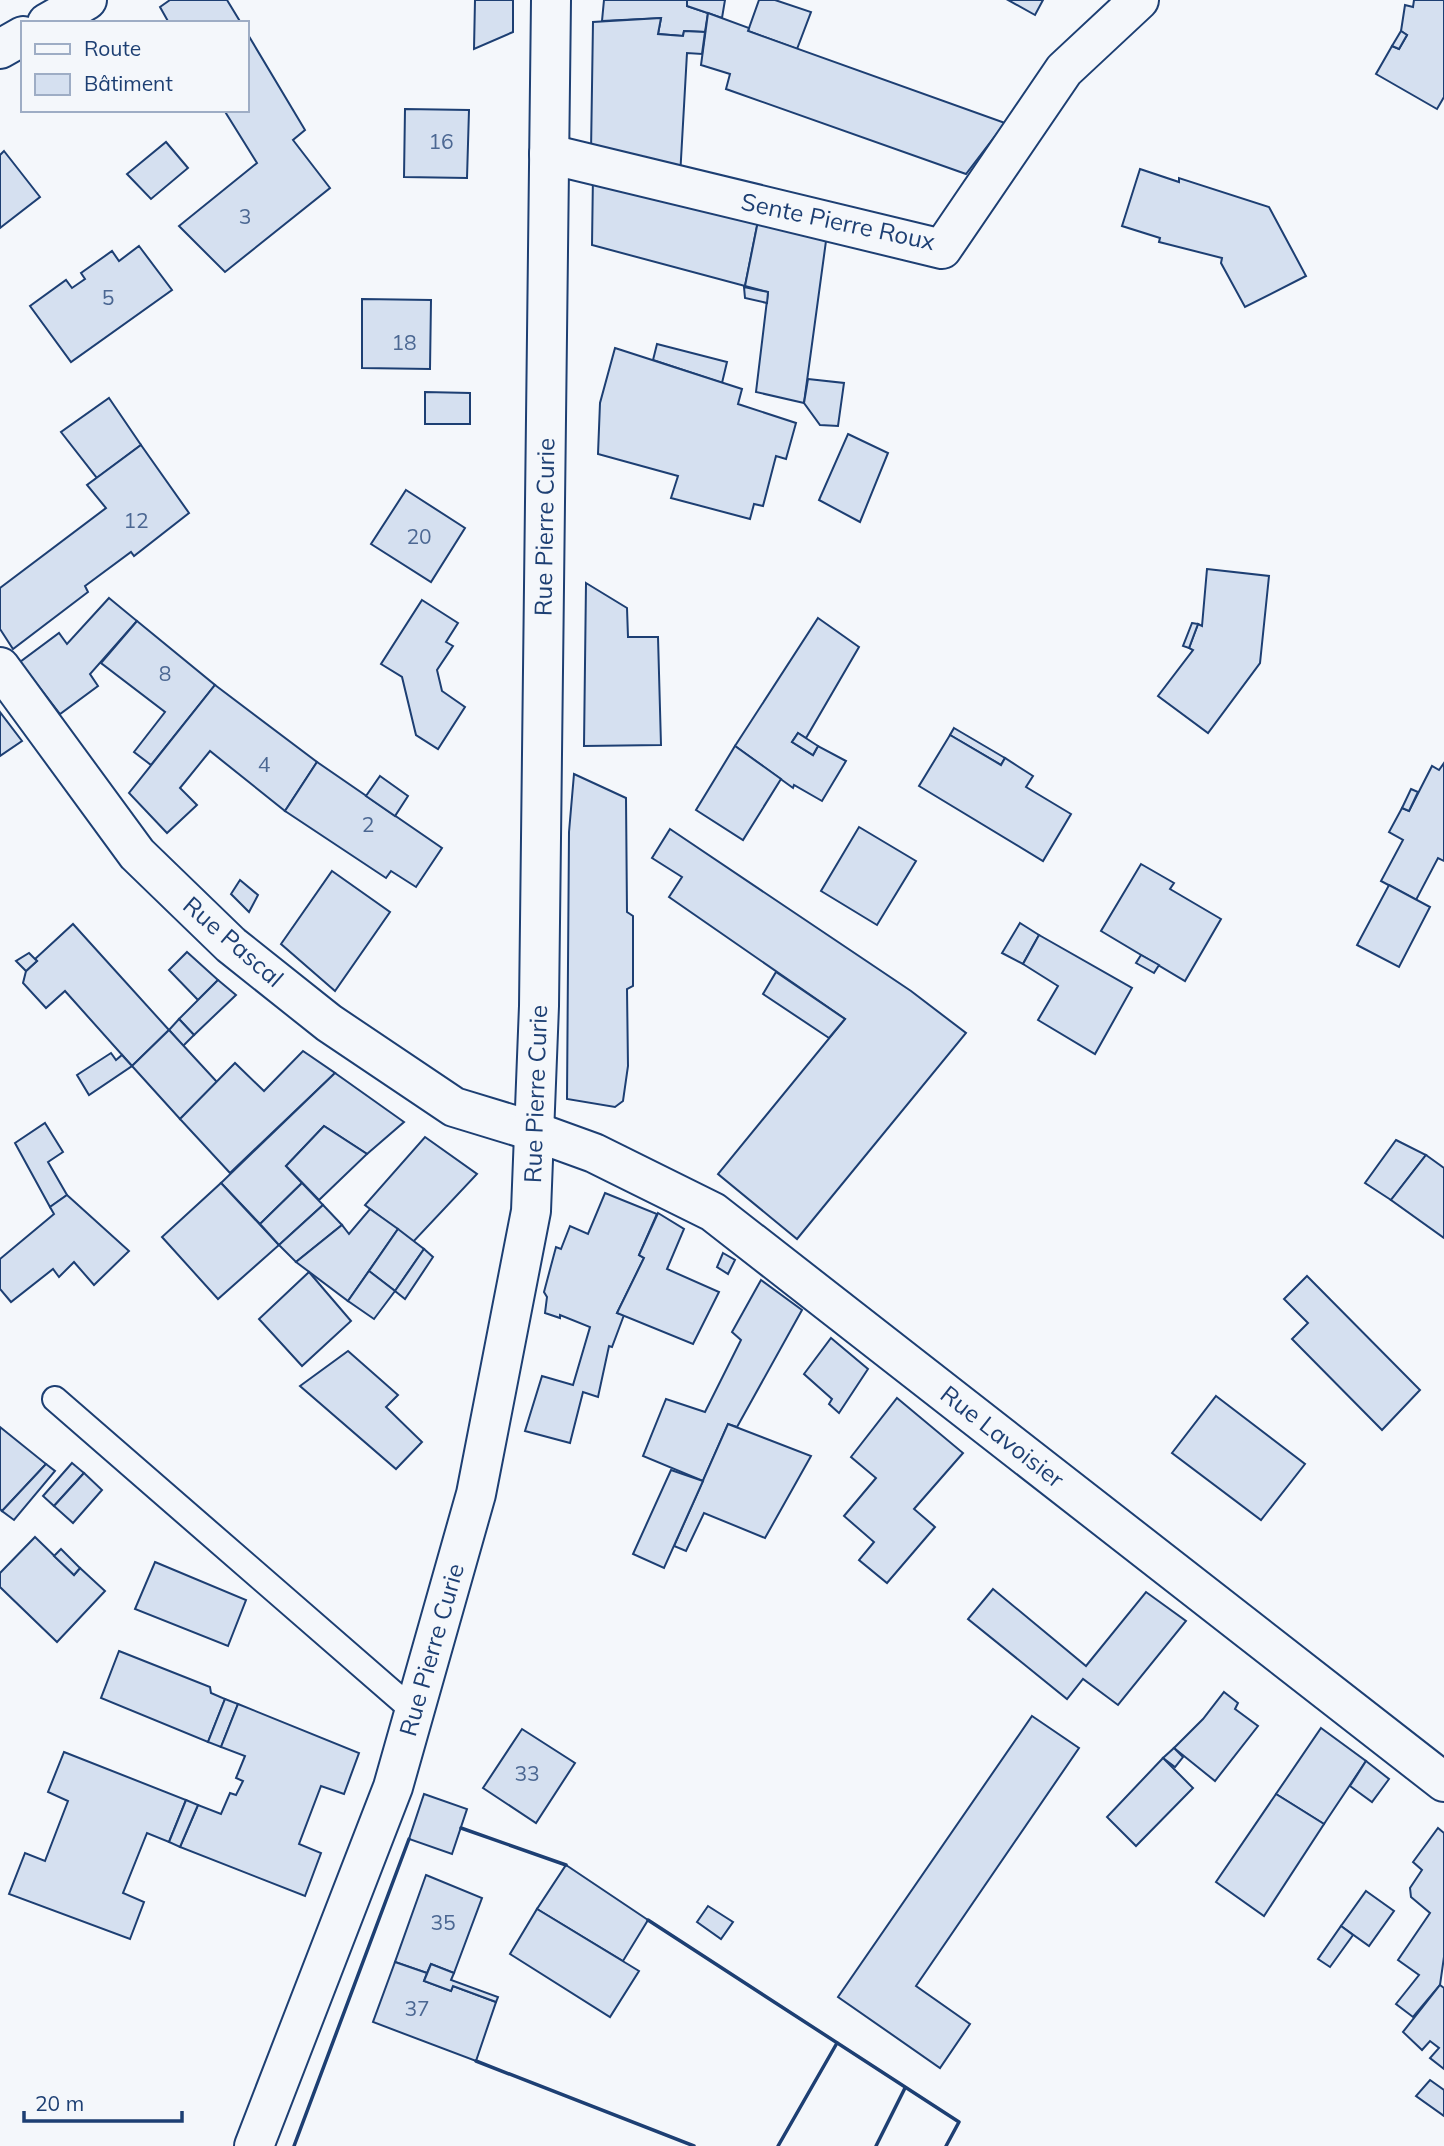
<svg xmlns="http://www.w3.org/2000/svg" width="1444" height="2146" font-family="Mulish,sans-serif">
<rect width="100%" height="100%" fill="#f4f7fb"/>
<g fill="#d5e0f0" stroke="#1d3f73" stroke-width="2">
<path d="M170,0H227L241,23H169L160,7Z"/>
<path d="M475,0H513V32L474,49Z"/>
<path d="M604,0H687V6L708,13L705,32L684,31L683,36L658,34L661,18L602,21Z"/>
<path d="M687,0H725L722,18L687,6Z"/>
<path d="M759,0H775L811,12L797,49L748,31Z"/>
<path d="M1008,0H1043L1035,15Z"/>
<path d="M1414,0H1444V97L1437,109L1376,74L1392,46L1399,49L1407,35L1401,31L1405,5L1413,7Z"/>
<path d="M708,13L749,28L748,31L1005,123L966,174L726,89L730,74L701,65Z"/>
<path d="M661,18L658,34L683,36L684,31L705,32L702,54L687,53L680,177L591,152L593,22Z"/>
<path d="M1401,31L1407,35L1399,49L1392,46Z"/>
<path d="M247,33L305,130L293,140L330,188L225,272L179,226L257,163L224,110H247Z"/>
<path d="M405,109L469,110L467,178L404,177Z"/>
<path d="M166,142L188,168L151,199L127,174Z"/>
<path d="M4,151L40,197L0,228V155Z"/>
<path d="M1140,169L1179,182V178L1269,207L1306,276L1245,307L1221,263L1222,258L1159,242L1160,238L1122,226Z"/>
<path d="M593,174L758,221L745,286L592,245Z"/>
<path d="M758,221L826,241L804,403L756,392L768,292L745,286Z"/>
<path d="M139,246L172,290L71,362L30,306L66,280L72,288L85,279L81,273L112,251L119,261Z"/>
<path d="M744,287L768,292L767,303L745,298Z"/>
<path d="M362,299L431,300L430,369L362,368Z"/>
<path d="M657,344L727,362L722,383L653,360Z"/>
<path d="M615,348L742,389L738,404L796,423L786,459L776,456L763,506L754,504L750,519L671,498L678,476L598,454L600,403Z"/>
<path d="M808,379L844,383L838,426L820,425L804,403Z"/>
<path d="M425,392L470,393V424H425Z"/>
<path d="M109,398L141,445L97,478L61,432Z"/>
<path d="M848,434L888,453L860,522L819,500Z"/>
<path d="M141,445L189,513L134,556L131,552L85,586L88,592L13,649L0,629V588L106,508L87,485Z"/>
<path d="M406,490L465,528L431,582L371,544Z"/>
<path d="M1207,569L1269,576L1260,663L1208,733L1158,696L1193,650L1189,648L1198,624L1202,626Z"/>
<path d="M586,583L627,608L628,637H658L661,745L584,746Z"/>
<path d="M109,598L137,621L90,674L98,686L60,714L20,662L59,633L67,644Z"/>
<path d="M422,600L458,623L446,642L453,646L437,670L442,691L465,707L438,749L416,735L402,677L381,664Z"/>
<path d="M818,618L859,647L806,738L798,733L792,742L813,755L818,746L846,761L822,801L794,785L793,788L735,746Z"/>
<path d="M137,621L215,685L151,765L134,752L165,712L101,663Z"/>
<path d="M1192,623L1198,624L1189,648L1183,646Z"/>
<path d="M215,685L317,762L285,811L210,751L180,788L197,805L167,833L129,793Z"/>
<path d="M0,712L22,741L0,756Z"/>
<path d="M954,728L1005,758L1001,765L950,735Z"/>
<path d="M798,733L818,746L813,755L792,742Z"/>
<path d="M950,735L1001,765L1005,758L1033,776L1026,787L1071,814L1043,861L919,786Z"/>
<path d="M735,746L781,779L743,840L696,810Z"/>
<path d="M317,762L442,848L416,887L391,871L386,878L285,811Z"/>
<path d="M1444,763V861L1438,858L1416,900L1381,881L1403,840L1389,832L1402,808L1409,811L1432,766L1439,770Z"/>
<path d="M574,774L626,798L627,912L633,916V986L627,989L628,1066L623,1101L615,1107L567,1099L569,832Z"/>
<path d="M380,776L408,796L395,816L366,796Z"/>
<path d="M1411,789L1418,792L1409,811L1402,808Z"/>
<path d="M859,827L916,861L877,925L821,891Z"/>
<path d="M670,829L911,991L966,1033L797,1239L718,1174L845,1019L669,897L682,877L652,858Z"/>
<path d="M1141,864L1174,883L1170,889L1221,919L1185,981L1101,931Z"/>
<path d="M332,871L390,912L335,991L281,944Z"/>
<path d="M240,880L258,895L249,912L231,894Z"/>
<path d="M1389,885L1430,907L1399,967L1357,945Z"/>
<path d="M1020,923L1039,935L1023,964L1002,953Z"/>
<path d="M73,924L169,1030L132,1066L65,991L46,1008L23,983L26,971L37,961L35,959Z"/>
<path d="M1039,935L1132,988L1095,1054L1038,1020L1058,986L1023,964Z"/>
<path d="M187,952L218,980L198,1000L169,970Z"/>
<path d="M29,953L37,961L26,971L16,961Z"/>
<path d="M1141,955L1159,965L1154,973L1136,963Z"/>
<path d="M776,972L845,1019L829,1038L763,994Z"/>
<path d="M218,980L236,995L194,1035L179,1019Z"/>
<path d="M179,1019L194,1035L183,1046L169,1030Z"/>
<path d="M169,1030L217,1082L180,1119L132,1066Z"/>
<path d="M303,1051L335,1073L230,1173L180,1119L235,1063L264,1091Z"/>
<path d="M111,1053L116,1060L122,1055L132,1066L89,1095L77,1075Z"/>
<path d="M335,1073L404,1122L367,1154L324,1126L286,1166L302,1183L260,1224L221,1183Z"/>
<path d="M45,1123L63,1152L48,1162L67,1195L50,1207L15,1143Z"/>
<path d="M324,1126L367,1154L319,1200L286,1166Z"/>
<path d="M425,1137L477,1174L413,1242L365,1205Z"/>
<path d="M1396,1140L1426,1155L1391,1200L1365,1183Z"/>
<path d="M1426,1155L1444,1168V1238L1391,1200Z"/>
<path d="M221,1183L279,1245L218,1299L162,1237Z"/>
<path d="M302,1183L323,1205L279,1245L260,1224Z"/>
<path d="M605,1193L657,1214L639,1255L644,1258L617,1313L624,1315L612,1347L609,1346L598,1397L583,1392L570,1443L525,1431L542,1376L573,1385L590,1327L560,1315V1318L545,1313L547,1297L544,1292L556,1247L561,1249L570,1226L588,1234Z"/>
<path d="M67,1195L129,1251L94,1285L74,1262L59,1277L53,1269L11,1302L0,1289V1259L54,1214L50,1207Z"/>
<path d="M323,1205L342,1225L296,1262L279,1245Z"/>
<path d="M370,1209L398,1229L348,1301L296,1262L342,1225L349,1234Z"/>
<path d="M658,1213L684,1229L667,1269L719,1292L693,1344L617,1313L644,1258L639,1255Z"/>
<path d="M398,1229L424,1249L395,1291L369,1271Z"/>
<path d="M424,1249L433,1257L405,1299L395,1291Z"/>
<path d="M723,1253L735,1260L728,1274L717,1267Z"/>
<path d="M369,1271L395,1291L374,1319L348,1301Z"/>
<path d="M309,1272L351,1321L302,1366L259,1319Z"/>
<path d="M1307,1276L1420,1390L1382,1430L1292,1339L1308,1323L1284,1299Z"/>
<path d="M761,1280L802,1310L737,1427L728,1424L703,1481L643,1456L666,1399L705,1412L741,1340L732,1332Z"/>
<path d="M831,1338L868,1369L839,1413L829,1404L832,1399L804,1374Z"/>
<path d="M348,1351L398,1395L386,1407L422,1442L396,1469L300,1386Z"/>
<path d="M1216,1396L1305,1464L1261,1520L1172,1453Z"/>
<path d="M897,1398L963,1453L914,1509L935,1527L887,1583L859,1560L874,1542L844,1516L876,1478L851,1457Z"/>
<path d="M728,1424L811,1456L765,1538L704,1513L686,1551L674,1546Z"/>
<path d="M0,1427L46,1464L2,1511L0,1509Z"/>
<path d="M72,1463L84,1473L54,1506L43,1496Z"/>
<path d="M46,1464L55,1471L14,1520L2,1511Z"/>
<path d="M671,1470L703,1481L664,1568L633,1554Z"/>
<path d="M84,1473L102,1490L73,1523L54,1506Z"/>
<path d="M35,1537L74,1575L80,1568L105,1591L57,1642L0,1587V1573Z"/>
<path d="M61,1549L80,1568L74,1575L54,1556Z"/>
<path d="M155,1562L246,1600L228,1646L135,1609Z"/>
<path d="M993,1589L1086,1666L1146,1592L1186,1621L1118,1705L1083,1679L1067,1699L968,1619Z"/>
<path d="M119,1651L210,1687L211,1693L225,1699L208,1742L101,1698Z"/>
<path d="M1224,1692L1238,1703L1235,1709L1258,1726L1215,1781L1174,1748L1203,1719Z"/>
<path d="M225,1699L238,1704L221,1747L208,1742Z"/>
<path d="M238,1704L359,1753L344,1794L321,1786L299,1844L321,1853L305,1896L180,1847L198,1805L221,1814L230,1793L236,1795L243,1781L236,1778L245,1756L221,1747Z"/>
<path d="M1032,1716L1079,1748L916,1986L970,2024L940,2068L838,1997Z"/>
<path d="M1321,1728L1366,1761L1324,1824L1276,1794Z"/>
<path d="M522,1729L575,1763L536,1823L483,1788Z"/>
<path d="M1174,1748L1183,1757L1175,1767L1163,1758Z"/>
<path d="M64,1752L186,1800L169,1842L147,1833L123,1893L144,1902L130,1939L9,1894L25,1853L45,1861L68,1801L48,1792Z"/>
<path d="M1163,1758L1193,1788L1136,1846L1107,1817Z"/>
<path d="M1366,1761L1389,1779L1372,1802L1350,1786Z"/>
<path d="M424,1794L467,1809L452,1854L409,1839Z"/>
<path d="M1276,1794L1324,1824L1264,1916L1216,1882Z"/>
<path d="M186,1800L198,1805L180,1847L169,1842Z"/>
<path d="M1438,1828L1444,1833V1957L1440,1985L1413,2017L1396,2004L1419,1975L1398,1960L1430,1913L1411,1897L1410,1888L1422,1870L1413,1862Z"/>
<path d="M566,1865L648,1920L623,1961L537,1909Z"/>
<path d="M426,1875L482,1898L454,1973L431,1964L427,1973L395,1962Z"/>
<path d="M1366,1891L1394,1911L1369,1946L1341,1926Z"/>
<path d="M708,1906L733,1922L721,1939L697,1922Z"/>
<path d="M537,1909L639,1971L610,2017L510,1954Z"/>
<path d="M1341,1926L1353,1935L1330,1967L1318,1959Z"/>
<path d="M395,1962L427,1973L424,1981L451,1991L453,1986L496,2002L476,2061L373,2022Z"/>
<path d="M431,1964L454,1973L451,1980L498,1997L496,2002L453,1986L451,1991L424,1981Z"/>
<path d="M1440,1985L1444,1988V2069L1430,2058L1439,2048L1430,2041L1422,2050L1403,2032Z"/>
<path d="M1430,2080L1444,2090V2116L1416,2096Z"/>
</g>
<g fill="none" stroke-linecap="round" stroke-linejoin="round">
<g stroke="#1d3f73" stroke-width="28">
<path id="lane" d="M55,1399L415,1712"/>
</g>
<g stroke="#1d3f73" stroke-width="42">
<g id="street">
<path d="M47,23L87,0"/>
<path d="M0,49L23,36"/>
<path d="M549,154L942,249L1064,70L1139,0"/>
<path d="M0,667L137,854L231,945L329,1023L454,1107L536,1132L594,1153L713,1212L1444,1782"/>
</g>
</g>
<g stroke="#1d3f73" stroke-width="42">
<path id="secondary" d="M254,2146L393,1787L476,1494L531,1211L539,1006L551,0"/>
</g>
<use href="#lane" stroke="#f4f7fb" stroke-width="24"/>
<use href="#street" stroke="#f4f7fb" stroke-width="38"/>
<use href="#secondary" stroke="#f4f7fb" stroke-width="38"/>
<g stroke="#1d3f73" stroke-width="3.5">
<path d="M461,1828L566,1865"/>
<path d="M648,1920L959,2122L946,2146"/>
<path d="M476,2061L694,2146"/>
<path d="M294,2146L409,1839"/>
<path d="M778,2146L837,2043"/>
<path d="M876,2146L905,2088"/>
</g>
</g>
<g text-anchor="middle" stroke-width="5" stroke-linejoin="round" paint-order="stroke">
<g font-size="21" fill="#4b6792">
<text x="441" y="149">16</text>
<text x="245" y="224">3</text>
<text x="108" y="305">5</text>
<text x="404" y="350">18</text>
<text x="136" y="528">12</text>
<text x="419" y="544">20</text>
<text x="165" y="681">8</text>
<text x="264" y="772">4</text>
<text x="368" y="832">2</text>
<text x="527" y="1781">33</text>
<text x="443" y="1930">35</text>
<text x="417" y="2016">37</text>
</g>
<g font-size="24" fill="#1d3f73" stroke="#f4f7fb">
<text transform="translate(838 222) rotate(12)" y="8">Sente Pierre Roux</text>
<text transform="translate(545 527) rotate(-89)" y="8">Rue Pierre Curie</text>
<text transform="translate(233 942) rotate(41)" y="8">Rue Pascal</text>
<text transform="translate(536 1094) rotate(-88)" y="8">Rue Pierre Curie</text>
<text transform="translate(1002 1437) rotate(38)" y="8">Rue Lavoisier</text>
<text transform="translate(432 1650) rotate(-74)" y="8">Rue Pierre Curie</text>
</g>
</g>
<rect x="21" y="21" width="228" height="91" fill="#f4f7fb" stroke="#9eadc5" stroke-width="2"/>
<rect x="35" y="44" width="35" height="10" fill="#f4f7fb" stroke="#9eadc5" stroke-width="2"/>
<text x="84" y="56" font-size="21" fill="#1d3f73">Route</text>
<rect x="35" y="74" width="35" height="21" fill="#d5e0f0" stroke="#9eadc5" stroke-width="2"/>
<text x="84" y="91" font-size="21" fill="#1d3f73">Bâtiment</text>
<path d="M24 2111v10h158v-10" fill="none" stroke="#1d3f73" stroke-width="3.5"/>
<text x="35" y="2111" font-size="21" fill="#1d3f73" stroke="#f4f7fb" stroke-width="5" paint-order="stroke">20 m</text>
</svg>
